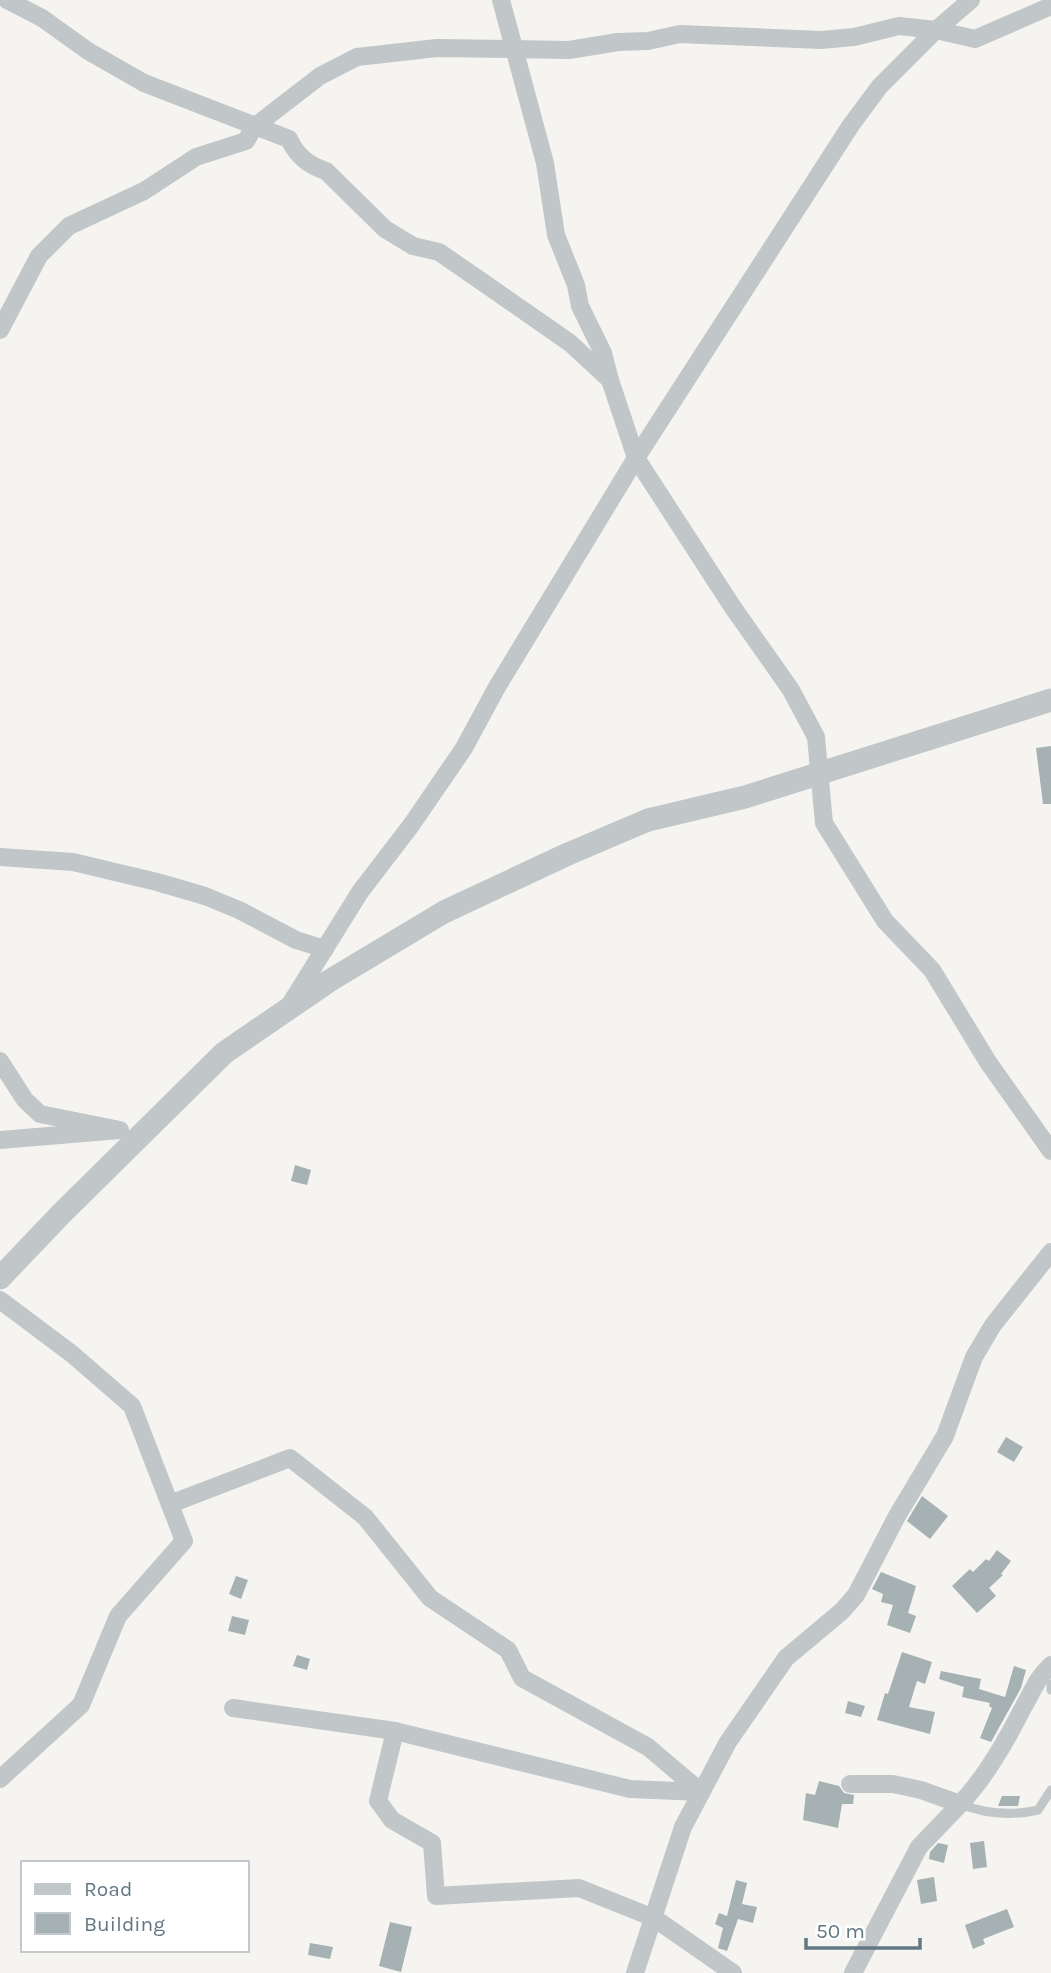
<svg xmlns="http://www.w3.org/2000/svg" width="1051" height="1973" font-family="Karla,sans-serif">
<rect width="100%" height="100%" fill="#f5f4f0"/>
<g fill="#a6b1b4">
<path d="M1051,746V804H1043L1036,748Z"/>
<path d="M295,1165L311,1170L307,1185L291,1181Z"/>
<path d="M1006,1437L1023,1447L1014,1462L997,1452Z"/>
<path d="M922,1496L948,1516L930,1539L907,1521Z"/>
<path d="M997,1550L1011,1561L1001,1574L1003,1575L989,1588L996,1596L977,1613L952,1586L970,1569L973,1572L986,1559L989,1561Z"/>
<path d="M881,1572L916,1586L908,1613L916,1616L910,1633L887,1625L893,1605L881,1602L883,1594L872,1589Z"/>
<path d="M236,1576L248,1580L241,1599L229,1594Z"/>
<path d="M232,1616L249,1620L245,1635L228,1631Z"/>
<path d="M902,1652L932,1662L925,1684L917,1681L909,1707L935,1712L930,1734L877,1720L885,1693L888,1694Z"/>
<path d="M297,1655L310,1659L307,1670L293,1666Z"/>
<path d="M1014,1666L1026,1670L1021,1688L991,1742L980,1738L992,1708L989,1706L990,1703L962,1697L964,1687L939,1679L941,1671L981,1679L979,1689L1005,1697Z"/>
<path d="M848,1701L865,1706L861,1717L845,1713Z"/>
<path d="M819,1781L839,1786L844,1793L854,1795L853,1804H842L838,1828L803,1820L806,1793L815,1795Z"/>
<path d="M1002,1796H1020L1018,1806H998Z"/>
<path d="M984,1841L987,1867L973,1869L970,1843Z"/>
<path d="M938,1843L948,1845L944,1863L929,1859L930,1852Z"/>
<path d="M934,1877L937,1901L921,1904L917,1880Z"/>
<path d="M736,1880L747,1883L742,1904L757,1907L753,1923L738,1919L727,1951L718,1948L723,1928L715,1924L719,1913L727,1916Z"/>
<path d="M1007,1909L1014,1927L983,1939L985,1944L973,1949L965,1925Z"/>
<path d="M390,1922L412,1927L401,1972L379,1966Z"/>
<path d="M310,1943L333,1947L330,1959L308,1955Z"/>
</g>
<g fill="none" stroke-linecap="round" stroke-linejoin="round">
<g stroke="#c1c6c8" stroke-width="9">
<path d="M1051,1684V1690"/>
<path d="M960,1804C986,1814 1012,1816 1038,1810L1051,1790"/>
</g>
<g stroke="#c1c6c8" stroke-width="18">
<path d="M7,0L42,18L88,51L144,83L289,139C297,156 308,165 326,171L385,229L413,246L439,252L481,281L570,343L610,380L636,458L732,606L791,690L816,737L824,823L885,921L932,970L988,1062L1051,1151"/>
<path d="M501,0L545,163L556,235L576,285L580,306L603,353L610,380"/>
<path d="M0,330L39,256L69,226L144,191L196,157L246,141L254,127L320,76L357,57L437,48L569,50L618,42L648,41L680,34L821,40L854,37L899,26L936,30L975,39L1051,6"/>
<path d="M0,857L73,862L157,882L205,896L239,910L296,940L325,949"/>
<path d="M289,1006L360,892L412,824L464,748L497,687L636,458L851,125L880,86L936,30L971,0"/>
<path d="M0,1061L25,1100L40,1114L120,1130L0,1140"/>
<path d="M0,1300L72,1354L132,1406L184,1541L118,1616L81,1705L0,1779"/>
<path d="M170,1504L290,1458L365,1517L430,1598L508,1650L522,1678L648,1747L701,1792"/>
<path d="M233,1708L395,1731L630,1789L701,1792"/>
<path d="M395,1731L378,1801L392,1820L432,1843L436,1896L579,1888L654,1918L733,1973"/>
<path d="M850,1784H893L921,1790L960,1804C986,1777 1007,1739 1024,1706C1034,1689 1036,1679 1051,1665"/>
<path d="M635,1973L683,1827L728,1742L786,1658L842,1611L856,1595L897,1516L945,1436L974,1357L993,1325L1051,1252"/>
<path d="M853,1973L919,1847L966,1798"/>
</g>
<path stroke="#c1c6c8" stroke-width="23" d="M0,1278L61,1214L224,1053L329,981L444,912L568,854L648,820L745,797L1051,700"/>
</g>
<rect x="21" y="1861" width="228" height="91" fill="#ffffff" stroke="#c1c9cd" stroke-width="2"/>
<rect x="35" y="1884" width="35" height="10" fill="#c1c6c8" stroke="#c1c9cd" stroke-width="2"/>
<text x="84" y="1896" font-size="21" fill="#637882">Road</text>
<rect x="35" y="1913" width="35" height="21" fill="#a6b1b4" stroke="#c1c9cd" stroke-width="2"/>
<text x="84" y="1931" font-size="21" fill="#637882">Building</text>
<path d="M806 1938v10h114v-10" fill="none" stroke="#637882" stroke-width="3.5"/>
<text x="816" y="1938" font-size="21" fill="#637882" stroke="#ffffff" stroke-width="5" paint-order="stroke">50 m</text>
</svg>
